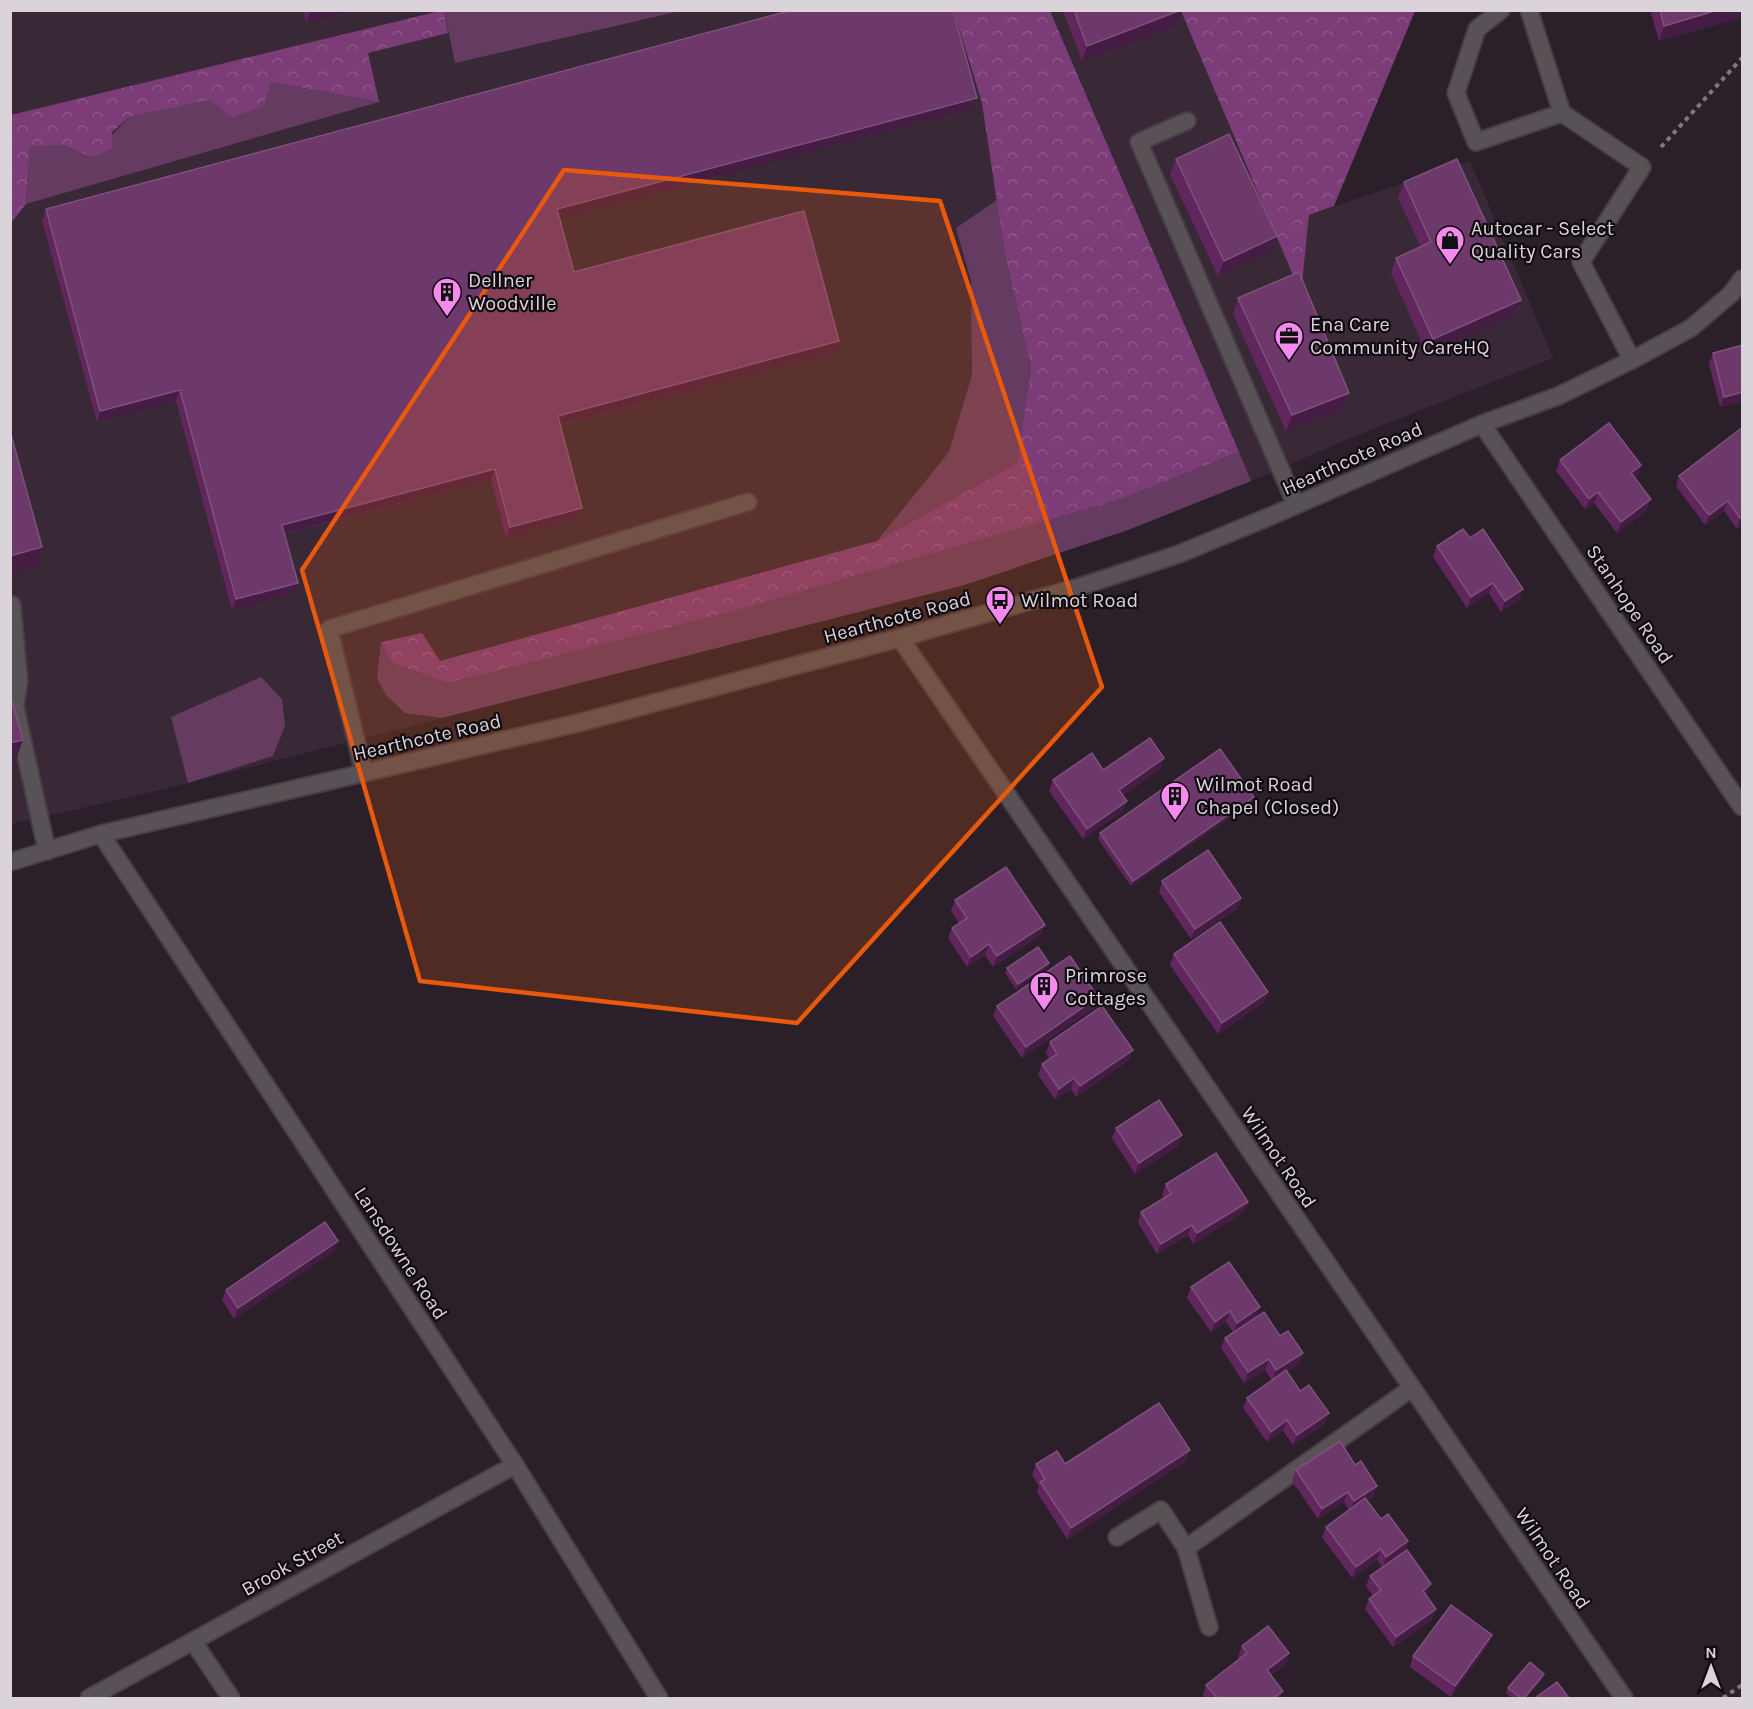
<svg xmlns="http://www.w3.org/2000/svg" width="1753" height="1709" font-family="Karla,sans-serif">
<defs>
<pattern id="forest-crowns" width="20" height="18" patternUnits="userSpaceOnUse" patternTransform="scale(1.5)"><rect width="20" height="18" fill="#7c3c77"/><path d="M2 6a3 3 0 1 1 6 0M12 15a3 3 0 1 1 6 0" fill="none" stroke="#8e578a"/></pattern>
</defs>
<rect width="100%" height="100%" fill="#2b202a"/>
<path fill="#392937" d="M11,11H1181L1301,292L1309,215L1470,161L1553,358L1353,437L1251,481L1128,530L961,586L152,792L11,824Z"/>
<g fill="#653b61">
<path d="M444,10H679L680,11L455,63Z"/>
<path d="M271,82L379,102L26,204L30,145H63L91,157L129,117L211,100Z"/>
<path d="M997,200L1005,255L1031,367L1017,463L877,541L949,452L972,375L971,281L956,228Z"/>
<path d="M1239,452L1251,481L1128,530L961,586L442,718L405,713L386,695L377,678L381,642L392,663L447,683L1124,498Z"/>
<path d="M261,677L282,699L285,726L273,756L188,783L171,717Z"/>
</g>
<g fill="url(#forest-crowns)">
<path d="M440,11H444L448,33L368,53L379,102L271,82L263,106L232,117L211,100L129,117L112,132V149L91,157L63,145L30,146L26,204L11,223V115Z"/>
<path d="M954,11H1050L1239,452L1124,498L729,612L447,683L392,663L381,642L422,633L440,661L877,541L1017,463L1031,367L1005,255L982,103Z"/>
<path d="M1181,11H1415L1334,206L1309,215L1301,294Z"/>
</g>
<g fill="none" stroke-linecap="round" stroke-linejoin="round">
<g stroke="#473d46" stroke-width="20">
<g id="service">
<path d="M1501,10L1477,29L1456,93L1476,142L1562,113L1642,167L1581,262L1632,360"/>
<path d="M1529,10L1562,113"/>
<path d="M1187,121L1139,142L1296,505"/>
<path d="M12,605L19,681L15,706L47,851"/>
<path d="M364,773L329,629L748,502"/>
<path d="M1117,1537L1161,1510L1186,1548L1209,1627"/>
<path d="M1186,1548L1412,1388"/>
<path d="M193,1641L231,1698"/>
</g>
</g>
<g stroke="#473d46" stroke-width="20">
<g id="minor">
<path d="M1482,424L1742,807"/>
<path d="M900,638L1624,1698"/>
<path d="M101,834L515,1465L659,1698"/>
<path d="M89,1698L515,1465"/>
</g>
</g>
<g stroke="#473d46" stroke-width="20">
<path id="tertiary" d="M10,862L101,834L578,723L900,638L1079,587L1179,554L1271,516L1482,424L1558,396L1632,360L1691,328L1731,294L1742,279"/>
</g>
<g stroke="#80777f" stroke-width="4" stroke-dasharray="4.5 4.5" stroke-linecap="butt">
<path d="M1661,147L1742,58"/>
<path d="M1723,1698L1742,1685"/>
</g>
<use href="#service" stroke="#585257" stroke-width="16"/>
<use href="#minor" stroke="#585257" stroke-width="16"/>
<use href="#tertiary" stroke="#585257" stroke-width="16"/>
</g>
<g fill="#60265d">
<path d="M303,10H356L306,23Z"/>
<path d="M1063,10H1183L1178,25L1082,61Z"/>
<path d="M1650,10H1743V17L1659,41Z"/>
<path d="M973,108L560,218L574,272L839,341L835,352L560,425L582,508L578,518L506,537L491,479L285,534L294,593L232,610L176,401L97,422L42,220L46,209Z"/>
<path d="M1176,159L1271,251L1218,276L1170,174Z"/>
<path d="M1404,182L1521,300L1515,315L1427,354L1391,273L1396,258L1421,247L1398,198Z"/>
<path d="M1238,298L1349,393L1343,409L1286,431L1233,314Z"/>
<path d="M1713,353L1743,402L1720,407L1709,364Z"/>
<path d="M1743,427V525L1737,529L1724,511L1705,525L1676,486L1679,476Z"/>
<path d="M1560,460L1641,465L1638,476L1635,478L1647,510L1617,533L1594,503L1585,509L1556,471Z"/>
<path d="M1470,538L1520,599L1501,612L1489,593L1467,608L1433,557L1437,546Z"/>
<path d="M1164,758L1160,769L1123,795V811L1083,839L1049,791L1053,780Z"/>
<path d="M1252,802L1131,886L1098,839L1100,833Z"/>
<path d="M1162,881L1241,898L1237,909L1191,939L1159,892Z"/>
<path d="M955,900L1041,935L993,967L985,955L967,967L948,938L952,928L959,923L951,911Z"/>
<path d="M1174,954L1268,992L1264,1002L1218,1034L1170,965Z"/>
<path d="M1049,963L1047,968L1016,989L1005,973L1007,968Z"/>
<path d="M997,1006L1094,1008L1022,1058L993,1016Z"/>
<path d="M1050,1042L1129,1060L1076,1097L1071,1089L1055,1099L1038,1075L1042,1064L1049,1059L1046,1053Z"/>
<path d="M1116,1128L1178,1146L1135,1174L1112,1138Z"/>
<path d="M1166,1184L1248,1202L1244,1212L1193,1244L1188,1235L1157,1254L1138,1223L1141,1212L1164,1198L1162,1195Z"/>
<path d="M334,1251L234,1319L222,1300L226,1290Z"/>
<path d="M1191,1287L1260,1307L1256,1317L1299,1364L1286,1372L1325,1424L1293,1445L1283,1431L1267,1442L1243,1408L1247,1398L1272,1380L1265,1370L1244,1383L1221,1348L1225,1338L1233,1332L1226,1322L1211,1332L1187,1298Z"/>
<path d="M1186,1461L1067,1539L1037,1492L1039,1486L1032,1475L1036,1464Z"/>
<path d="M1296,1470L1374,1496L1367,1501L1381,1519L1408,1541L1405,1552L1427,1595L1426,1596L1432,1620L1393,1647L1365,1609L1369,1599L1373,1596L1366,1586L1370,1576L1382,1567L1377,1560L1352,1578L1322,1537L1326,1527L1349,1510L1344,1502L1318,1519L1292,1481Z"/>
<path d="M1488,1645L1451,1697L1410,1667L1413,1656Z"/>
<path d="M1242,1646L1286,1664L1271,1675L1281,1698H1205L1203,1695L1206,1685L1240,1659L1238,1657Z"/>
<path d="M1542,1680L1526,1698H1512L1506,1693L1508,1688Z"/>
</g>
<g fill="#451c43">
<path d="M311,10H356L306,23Z"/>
<path d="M1181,10H1183L1178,25L1082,61L1087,46Z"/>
<path d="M1718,10H1743V17L1659,41L1664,26Z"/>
<path d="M977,98L973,108L554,220L557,209Z"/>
<path d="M1277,236L1271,251L1218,276L1224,261Z"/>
<path d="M1521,300L1515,315L1427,354L1433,339Z"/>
<path d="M839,341L835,352L554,426L558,416Z"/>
<path d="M180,390L176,401L97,422L100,411Z"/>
<path d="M1743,392V402L1720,407L1724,397Z"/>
<path d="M1349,393L1343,409L1286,431L1292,415Z"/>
<path d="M1641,465L1638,476L1627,484L1631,473Z"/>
<path d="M495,469L491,479L278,535L282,525Z"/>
<path d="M1598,492L1594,503L1585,509L1589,499Z"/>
<path d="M1651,499L1647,510L1617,533L1621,522Z"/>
<path d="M1728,501L1724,511L1705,525L1709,515Z"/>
<path d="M582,508L578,518L506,537L510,527Z"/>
<path d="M1743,517V525L1737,529L1740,518Z"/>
<path d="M42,547L35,567L10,574V556Z"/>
<path d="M298,583L294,593L232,610L236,599Z"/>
<path d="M1493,583L1489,593L1467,608L1471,597Z"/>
<path d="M1523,589L1520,599L1501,612L1505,601Z"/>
<path d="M23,740L16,760L10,761V743Z"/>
<path d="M1164,758L1160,769L1115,800L1119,790Z"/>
<path d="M1254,797L1252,802L1131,886L1133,881Z"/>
<path d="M1127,801L1123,811L1083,839L1087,829Z"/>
<path d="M1241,898L1237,909L1191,939L1195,929Z"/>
<path d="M1045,925L1041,935L993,967L997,956Z"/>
<path d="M989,944L985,955L967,967L971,957Z"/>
<path d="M1049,963L1047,968L1016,989L1018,984Z"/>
<path d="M1268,992L1264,1002L1218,1034L1222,1023Z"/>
<path d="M1098,997L1094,1008L1022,1058L1026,1047Z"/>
<path d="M1133,1050L1129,1060L1076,1097L1080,1086Z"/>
<path d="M1074,1078L1071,1089L1055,1099L1059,1089Z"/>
<path d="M1182,1135L1178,1146L1135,1174L1139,1163Z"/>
<path d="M1248,1202L1244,1212L1193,1244L1197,1233Z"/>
<path d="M1192,1225L1188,1235L1157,1254L1161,1244Z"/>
<path d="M338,1241L334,1251L234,1319L238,1308Z"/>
<path d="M1260,1307L1256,1317L1233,1333L1237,1323Z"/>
<path d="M1230,1311L1226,1322L1211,1332L1215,1322Z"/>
<path d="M1303,1353L1299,1364L1272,1381L1276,1370Z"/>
<path d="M1269,1359L1265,1370L1244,1383L1248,1372Z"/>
<path d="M1329,1413L1325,1424L1293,1445L1297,1435Z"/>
<path d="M1287,1420L1283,1431L1267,1442L1271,1432Z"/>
<path d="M1190,1450L1186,1461L1067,1539L1071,1528Z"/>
<path d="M1377,1486L1374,1496L1350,1512L1354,1501Z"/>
<path d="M1348,1492L1344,1502L1318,1519L1322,1509Z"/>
<path d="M1408,1541L1404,1552L1383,1567L1386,1557Z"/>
<path d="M1381,1549L1377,1560L1352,1578L1356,1567Z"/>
<path d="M1431,1584L1427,1595L1419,1601L1423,1591Z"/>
<path d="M1436,1609L1432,1620L1393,1647L1396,1637Z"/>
<path d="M1492,1635L1488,1645L1451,1697L1455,1686Z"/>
<path d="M1289,1653L1286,1664L1263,1681L1267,1670Z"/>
<path d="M1544,1674L1542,1680L1526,1698H1524Z"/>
<path d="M1283,1691L1281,1698H1274Z"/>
</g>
<g fill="#6d396b" stroke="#7e517c" stroke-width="1.5">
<path d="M792,10H953L977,98L557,209L574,272L804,211L839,341L558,416L582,508L510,527L495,469L282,525L298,583L236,599L180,390L100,411L46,209Z"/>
<path d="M1074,10H1181L1087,46Z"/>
<path d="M1660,10H1718L1664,26Z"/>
<path d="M1229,134L1277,236L1224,261L1176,159Z"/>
<path d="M1457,159L1521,300L1433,339L1396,258L1431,242L1404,182Z"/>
<path d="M1299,272L1349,393L1292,415L1238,298Z"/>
<path d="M1743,345V392L1724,397L1713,353Z"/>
<path d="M1609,423L1641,465L1631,473L1651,499L1621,522L1598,492L1589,499L1560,460Z"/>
<path d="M1743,427V517L1740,518L1728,501L1709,515L1679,476Z"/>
<path d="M10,431L42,547L10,556Z"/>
<path d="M1463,529L1470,538L1483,529L1523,589L1505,601L1493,583L1471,597L1437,546Z"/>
<path d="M10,694L23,740L10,743Z"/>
<path d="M1150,738L1164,758L1119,790L1127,801L1087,829L1053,780L1092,753L1103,770Z"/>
<path d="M1220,749L1254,797L1133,881L1100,833Z"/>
<path d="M1208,850L1241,898L1195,929L1162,881Z"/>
<path d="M1006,867L1045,925L997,956L989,944L971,957L952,928L967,918L955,900Z"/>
<path d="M1220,922L1268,992L1222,1023L1174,954Z"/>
<path d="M1038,947L1049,963L1018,984L1007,968Z"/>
<path d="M1070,956L1098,997L1026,1047L997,1006Z"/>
<path d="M1102,1006L1133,1050L1080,1086L1074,1078L1059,1089L1042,1064L1057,1054L1050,1042Z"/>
<path d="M1159,1100L1182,1135L1139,1163L1116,1128Z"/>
<path d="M1216,1153L1248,1202L1197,1233L1192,1225L1161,1244L1141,1212L1171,1194L1166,1184Z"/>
<path d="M325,1222L338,1241L238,1308L226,1290Z"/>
<path d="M1229,1262L1260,1307L1237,1323L1230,1311L1215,1322L1191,1287Z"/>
<path d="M1264,1312L1280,1336L1288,1331L1303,1353L1276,1370L1269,1359L1248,1372L1225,1338Z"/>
<path d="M1286,1370L1300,1391L1309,1385L1329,1413L1297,1435L1287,1420L1271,1432L1247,1398Z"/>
<path d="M1159,1403L1190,1450L1071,1528L1040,1482L1045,1479L1036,1464L1057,1451L1065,1464Z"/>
<path d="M1340,1441L1355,1465L1361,1461L1377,1486L1354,1501L1348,1492L1322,1509L1296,1470Z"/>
<path d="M1365,1498L1381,1519L1388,1514L1408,1541L1386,1557L1381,1549L1356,1567L1326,1527Z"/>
<path d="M1407,1550L1431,1584L1423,1591L1436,1609L1396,1637L1369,1599L1381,1590L1370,1576Z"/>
<path d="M1451,1605L1492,1635L1455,1686L1413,1656Z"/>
<path d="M1268,1626L1289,1653L1267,1670L1283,1691L1274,1698H1217L1206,1685L1247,1653L1242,1646Z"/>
<path d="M1530,1662L1544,1674L1524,1698H1521L1508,1688Z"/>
<path d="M1557,1682L1569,1698H1535Z"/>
</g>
<path fill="#e8590c" fill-opacity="0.2" stroke="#e8590c" stroke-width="4.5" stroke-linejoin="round" d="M564,170L940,201L1102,687L797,1023L420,981L302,570Z"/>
<defs>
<g id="shop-pin" transform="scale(1.5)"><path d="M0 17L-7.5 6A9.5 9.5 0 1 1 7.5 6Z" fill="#f689ed" stroke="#100b10"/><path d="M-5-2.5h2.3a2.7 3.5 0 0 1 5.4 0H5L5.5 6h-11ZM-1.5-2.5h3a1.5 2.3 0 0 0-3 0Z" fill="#111"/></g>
<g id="building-pin" transform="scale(1.5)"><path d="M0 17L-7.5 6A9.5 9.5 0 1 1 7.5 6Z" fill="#f689ed" stroke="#100b10"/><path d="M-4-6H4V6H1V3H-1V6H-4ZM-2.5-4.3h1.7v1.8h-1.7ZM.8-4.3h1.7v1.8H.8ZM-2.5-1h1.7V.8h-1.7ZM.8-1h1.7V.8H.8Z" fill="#111"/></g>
<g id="office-pin" transform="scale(1.5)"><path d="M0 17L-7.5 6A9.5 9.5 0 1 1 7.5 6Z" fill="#f689ed" stroke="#100b10"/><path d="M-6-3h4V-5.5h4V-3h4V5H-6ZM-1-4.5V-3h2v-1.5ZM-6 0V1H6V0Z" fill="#111"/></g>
<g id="bus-pin" transform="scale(1.5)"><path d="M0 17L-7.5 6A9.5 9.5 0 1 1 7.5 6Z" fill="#f689ed" stroke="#100b10"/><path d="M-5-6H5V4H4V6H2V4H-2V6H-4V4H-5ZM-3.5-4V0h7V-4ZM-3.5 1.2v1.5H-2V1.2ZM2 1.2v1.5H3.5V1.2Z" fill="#111"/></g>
</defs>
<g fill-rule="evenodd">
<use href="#shop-pin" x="1450" y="240"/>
<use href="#building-pin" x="447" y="292"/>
<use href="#office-pin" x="1289" y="336"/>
<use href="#bus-pin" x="1000" y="600"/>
<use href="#building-pin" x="1175" y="796"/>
<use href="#building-pin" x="1044" y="986"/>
</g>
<g text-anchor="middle" stroke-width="4.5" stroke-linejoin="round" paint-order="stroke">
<g font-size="20" fill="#dad3d9" stroke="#100b10" text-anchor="start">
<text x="1471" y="235">Autocar - Select<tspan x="1471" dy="23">Quality Cars</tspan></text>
<text x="468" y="287">Dellner<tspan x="468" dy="23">Woodville</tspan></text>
<text x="1310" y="331">Ena Care<tspan x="1310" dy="23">Community CareHQ</tspan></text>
<text x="1021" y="607">Wilmot Road</text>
<text x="1196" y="791">Wilmot Road<tspan x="1196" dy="23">Chapel (Closed)</tspan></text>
<text x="1065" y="982">Primrose<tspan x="1065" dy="23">Cottages</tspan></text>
</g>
<g font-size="20" fill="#dad3d9" stroke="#100b10">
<text transform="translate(1352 458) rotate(-24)" y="7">Hearthcote Road</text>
<text transform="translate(1630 604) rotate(56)" y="7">Stanhope Road</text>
<text transform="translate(897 617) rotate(-15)" y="7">Hearthcote Road</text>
<text transform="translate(427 737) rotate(-13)" y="7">Hearthcote Road</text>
<text transform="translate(1279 1157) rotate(56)" y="7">Wilmot Road</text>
<text transform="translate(401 1253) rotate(57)" y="7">Lansdowne Road</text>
<text transform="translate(1553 1558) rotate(56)" y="7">Wilmot Road</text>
<text transform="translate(292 1563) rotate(-29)" y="7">Brook Street</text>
</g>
</g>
<rect width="1753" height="1709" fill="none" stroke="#dad3d9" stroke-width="24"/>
<g transform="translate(1711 1667)" stroke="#100b10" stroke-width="4.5" paint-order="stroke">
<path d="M0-4.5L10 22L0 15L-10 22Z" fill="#dad3d9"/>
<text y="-9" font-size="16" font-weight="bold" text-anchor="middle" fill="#dad3d9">N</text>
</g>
</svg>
